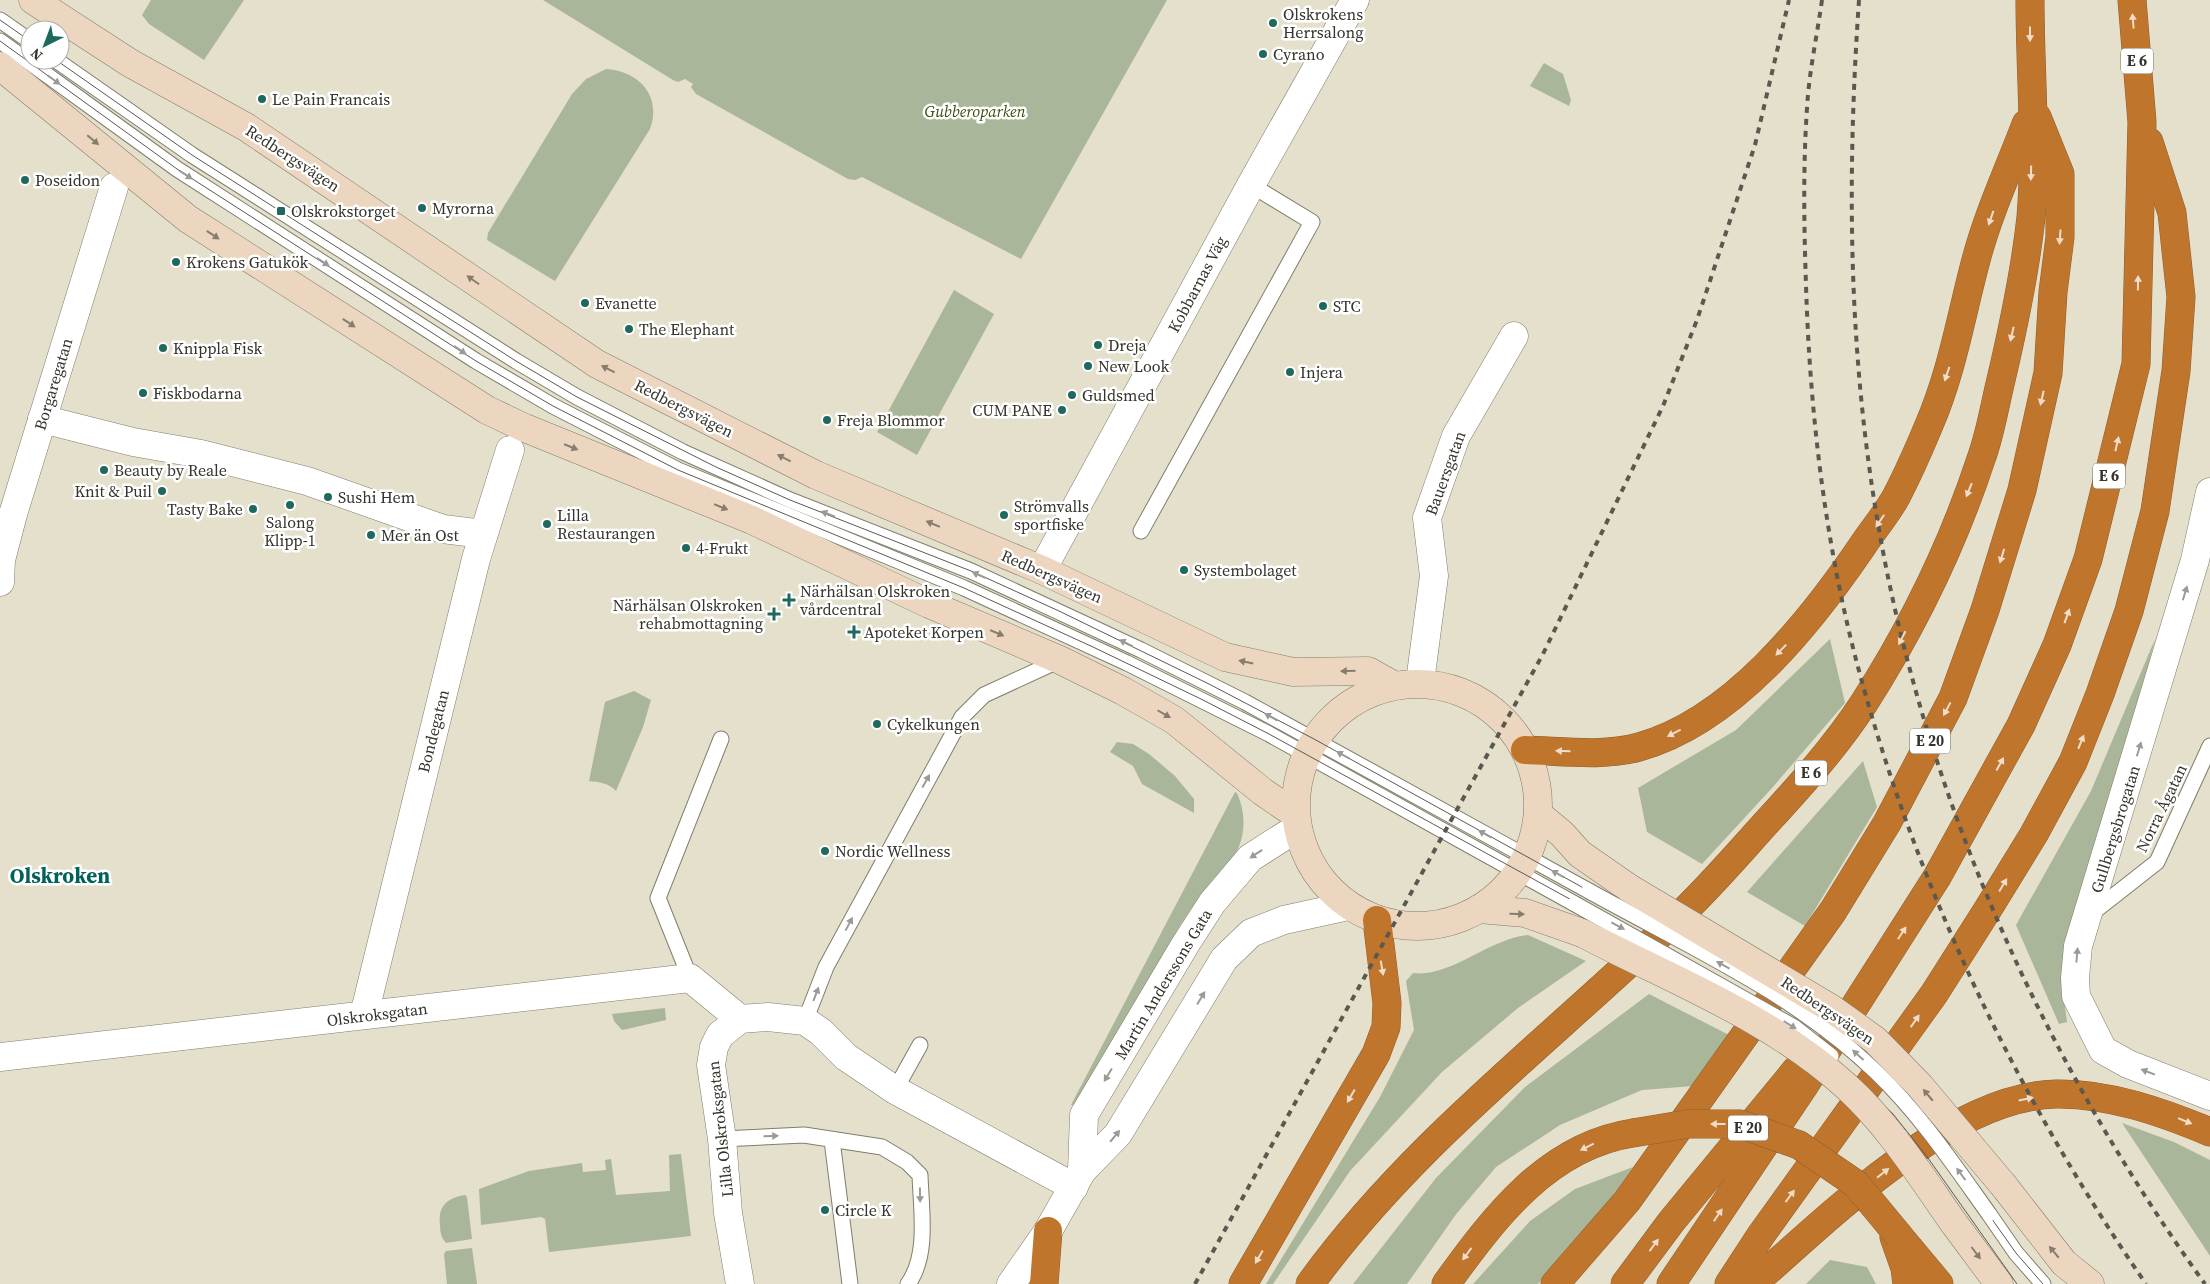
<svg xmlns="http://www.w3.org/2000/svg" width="2210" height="1284" font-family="'Source Serif 4',serif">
<rect width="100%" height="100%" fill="#e4e0cc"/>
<g fill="#aab699">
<path d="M151,0H244L204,60L149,24L142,15Z"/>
<path d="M543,0H1167L1021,259L862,177L855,180L848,179L696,94L691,87L693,84L685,79L678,82L673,80Z"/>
<path d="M1544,63L1563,74L1571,100L1569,106L1530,86Z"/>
<path d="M606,69C639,71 662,96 650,129L555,281L492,243L487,240L488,233L572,94L586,79Z"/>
<path d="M954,290L994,314L917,455L877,432Z"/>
<path d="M1830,639L1845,703L1772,788L1702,864L1647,832L1638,788L1736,730Z"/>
<path d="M2155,639L2064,1000L2067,1022L2059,1024L2016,925L2091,791Z"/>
<path d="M634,691L651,700L643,727L616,791C609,783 599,782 589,781L605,702Z"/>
<path d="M1117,742L1133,744L1149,754L1175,776L1194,799V813L1142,784L1133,766L1110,752Z"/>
<path d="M1863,761L1877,807L1805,926L1747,892Z"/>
<path d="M1235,792L1237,793C1245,811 1246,830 1238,849C1233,862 1222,871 1212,881C1201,894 1191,909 1181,924C1145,984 1114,1047 1075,1105H1071Z"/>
<path d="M1528,935L1586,961L1518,1008L1442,1072L1350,1171L1273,1284H1266L1380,1097L1414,1030L1406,981L1413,973C1450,978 1490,938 1528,935Z"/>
<path d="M1649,994L1731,1036L1694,1086L1642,1090L1560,1125L1496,1167L1457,1213L1407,1284H1353L1436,1178L1525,1087Z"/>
<path d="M665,1008L666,1020L627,1029L622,1030L614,1021L612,1014Z"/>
<path d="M2122,1123L2174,1142L2210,1160V1256Z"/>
<path d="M681,1154L691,1236L549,1252L545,1219L541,1217L481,1225L479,1189L529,1171L582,1163L583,1172L606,1170L605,1160L611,1159L616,1195L670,1191L669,1155Z"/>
<path d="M1633,1167L1606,1206L1538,1284H1473L1530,1221L1575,1189Z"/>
<path d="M465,1195L467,1197L472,1239L446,1243C441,1237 440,1232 440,1224C438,1206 447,1198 465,1195Z"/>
<path d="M472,1248L477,1284H447L444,1254L446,1251Z"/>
<path d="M1830,1260L1867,1267L1876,1284H1806Z"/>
</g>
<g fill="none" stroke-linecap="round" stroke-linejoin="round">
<g stroke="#807d6a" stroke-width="17">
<g id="lane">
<path d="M0,20L30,41"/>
<path d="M0,41L177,169L476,361L553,406L678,470L964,588L1127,663L1269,734L1575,904"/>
<path d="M56,60L192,155L516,361L577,397L683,452L790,500L971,571L1141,650L1245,702L1589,891"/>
<path d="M1141,531L1312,222L1251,185"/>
<path d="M2092,913L2157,862L2210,746"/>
<path d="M690,978L658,898L721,739"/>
<path d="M805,1021L826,967L962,717L984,695L1060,660"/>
<path d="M895,1090L920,1045"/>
<path d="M722,1139L804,1135L882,1147L907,1162L920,1175C921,1209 929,1255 908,1284"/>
<path d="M832,1140L850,1284"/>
<path d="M1989,1214L2016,1253L2043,1284"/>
</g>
</g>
<g stroke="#807d6a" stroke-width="29">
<g id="street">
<path d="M42,419L133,442L201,454L307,481L443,529L483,534"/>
<path d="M2210,492L2195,560L2078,946L2075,978L2076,996L2103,1050L2128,1064L2210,1096"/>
<path d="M1042,570L1251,185L1355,0"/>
<path d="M0,582L1,560L13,514L114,187"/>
<path d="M1420,682L1434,576L1427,518L1456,436L1514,336"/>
<path d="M364,1015L476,559L510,450"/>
<path d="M0,1057L690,978L740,1019"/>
<path d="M1082,1171L1084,1115L1185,945L1212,903L1250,858L1297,828"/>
<path d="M740,1284L728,1213L722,1139L711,1065L714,1047L720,1035L740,1019L768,1017L805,1021L821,1032L846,1057L895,1090L1074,1187"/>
<path d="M1011,1284L1048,1231L1082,1171L1118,1134L1224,959L1251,933L1284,920L1348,906"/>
</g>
</g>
<g stroke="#807d6a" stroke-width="29">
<g id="secondary">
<path d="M33,0L130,63L246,127L597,364L816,475L1042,570L1225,657L1293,672L1368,671L1393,685"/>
<path d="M0,66L188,219L487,410L525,428L752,520L929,604L1060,660L1123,691L1174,720L1263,792L1295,814"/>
<circle cx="1417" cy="805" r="121"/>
<path d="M1538,814L1562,834L1580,854L1629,888"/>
<path d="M1479,909L1525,913L1582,933"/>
<path d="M2004,1186L2064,1263L2090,1284"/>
<path d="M1953,1222L1999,1284"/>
</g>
</g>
<g stroke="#8f5e2c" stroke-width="29">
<g id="highway">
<path d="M1525,750C1562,751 1603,757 1639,747C1732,721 1809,624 1861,548C1872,531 1886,515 1896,497C1908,474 1919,449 1929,425C1952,372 1961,316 1976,260C1988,214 2009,169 2026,124"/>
<path d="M1899,1236L1939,1284"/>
<path d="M1894,1237L1905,1268L1907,1284"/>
<path d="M1044,1284L1048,1231"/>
<path d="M1243,1284L1376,1054L1386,1027L1387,1003L1377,920"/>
<path d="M1310,1284C1412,1143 1552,1039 1676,919C1708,889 1737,855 1766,823C1801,785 1836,746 1864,703C1912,628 1953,544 1981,459C1990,435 1994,409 2000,384C2013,329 2025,273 2031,217C2037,145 2030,72 2030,0"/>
<path d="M1446,1284C1494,1218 1547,1146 1633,1133"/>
<path d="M1555,1284L1627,1201L1833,911L1887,823L1953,698L1985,610L2022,490L2048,373L2053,292L2060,237V174L2037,117"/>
<path d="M1625,1284L1671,1222L1796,1070"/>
<path d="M1671,1284L1804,1086L1937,877L2021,725L2057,645L2088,559L2136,364L2142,122L2132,0"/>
<path d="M1729,1284L1761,1235L1934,994L1988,909L2034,834L2073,762L2100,694L2129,611L2155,511L2176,371L2181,297L2172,213L2149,142"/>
<path d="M1753,1284C1828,1218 1951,1096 2056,1094C2108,1093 2162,1112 2210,1132"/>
</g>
</g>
<use href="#lane" stroke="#fff" stroke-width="15"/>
<use href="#street" stroke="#fff" stroke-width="28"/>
<use href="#secondary" stroke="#ecd6c0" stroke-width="28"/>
<use href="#highway" stroke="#c0752c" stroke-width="28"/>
<g stroke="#5b594f" stroke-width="1">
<path d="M0,20L30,41"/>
<path d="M0,41L177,169L476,361L553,406L678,470L964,588L1093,647L1201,699L1269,734L1628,931L1794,1027L1836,1060L1893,1114L1928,1158L2017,1284"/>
<path d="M56,60L192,155L516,361L577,397L716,467L790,500L971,571L1059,611L1209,684L1314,739L1770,991L1849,1047L1905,1101L1940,1146L2016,1253L2043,1284"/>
</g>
<g stroke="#5b594f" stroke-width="4" stroke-dasharray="6 6" stroke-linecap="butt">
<path d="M1822,0C1817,36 1809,72 1807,108C1803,167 1804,226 1806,285C1810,420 1827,559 1864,689C1923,901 2021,1103 2146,1284"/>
<path d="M1859,0C1847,173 1848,346 1877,518C1923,793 2042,1058 2205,1284"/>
<path d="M1195,1284L1543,654L1663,406L1697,320L1755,145L1789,0"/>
</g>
<g stroke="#807d6a" stroke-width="17" stroke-linecap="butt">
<g id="lane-bridge">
<path d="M1589,891C1686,945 1796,994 1876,1072C1920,1114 1954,1165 1989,1214"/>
<path d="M1575,904L1794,1027L1831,1056"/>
</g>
</g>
<g stroke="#807d6a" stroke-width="29" stroke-linecap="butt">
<g id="secondary-bridge">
<path d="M1629,888L1832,1009L1875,1040L1920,1086L2004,1186"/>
<path d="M1582,933C1672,980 1770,1017 1846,1086C1889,1125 1920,1175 1953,1222"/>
</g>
</g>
<g stroke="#8f5e2c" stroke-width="29" stroke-linecap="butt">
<path id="highway-bridge" d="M1633,1133L1687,1124H1740L1799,1145L1856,1184L1899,1236"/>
</g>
<use href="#lane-bridge" stroke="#fff" stroke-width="15"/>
<use href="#secondary-bridge" stroke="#ecd6c0" stroke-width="28"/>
<use href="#highway-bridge" stroke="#c0752c" stroke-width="28"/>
</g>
<defs><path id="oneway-solid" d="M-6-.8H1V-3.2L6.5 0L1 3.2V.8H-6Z" transform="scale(1.25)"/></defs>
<g fill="#efdcca">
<use href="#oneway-solid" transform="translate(2133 21) rotate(-95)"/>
<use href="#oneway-solid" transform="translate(2030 34) rotate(90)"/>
<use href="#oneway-solid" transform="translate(2031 173) rotate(91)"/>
<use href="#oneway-solid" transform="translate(1991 218) rotate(109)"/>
<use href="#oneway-solid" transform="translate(2060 237) rotate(94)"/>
<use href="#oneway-solid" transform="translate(2138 283) rotate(-89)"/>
<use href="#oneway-solid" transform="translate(2012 334) rotate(103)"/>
<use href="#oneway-solid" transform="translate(1947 374) rotate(109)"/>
<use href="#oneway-solid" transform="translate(2042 398) rotate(103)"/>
<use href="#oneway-solid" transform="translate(2117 444) rotate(-77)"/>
<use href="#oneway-solid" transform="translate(1969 490) rotate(112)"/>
<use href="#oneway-solid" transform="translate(1880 521) rotate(124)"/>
<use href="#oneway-solid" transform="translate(2002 556) rotate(107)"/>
<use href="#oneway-solid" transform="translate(2067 616) rotate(-70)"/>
<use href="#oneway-solid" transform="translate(1902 638) rotate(117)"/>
<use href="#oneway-solid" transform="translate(1781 650) rotate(134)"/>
<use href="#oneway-solid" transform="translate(1947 709) rotate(118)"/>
<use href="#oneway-solid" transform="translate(1674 733) rotate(153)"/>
<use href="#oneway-solid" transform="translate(2081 742) rotate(-68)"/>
<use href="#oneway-solid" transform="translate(1563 751) rotate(-178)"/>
<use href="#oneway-solid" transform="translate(2000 764) rotate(-61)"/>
<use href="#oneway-solid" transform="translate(2003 885) rotate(-59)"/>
<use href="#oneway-solid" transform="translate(1902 933) rotate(-57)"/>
<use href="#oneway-solid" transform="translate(1382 968) rotate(80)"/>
<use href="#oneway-solid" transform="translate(1915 1021) rotate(-55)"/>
<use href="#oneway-solid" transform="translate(1351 1096) rotate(120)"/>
<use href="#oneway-solid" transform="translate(2026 1099) rotate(-12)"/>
<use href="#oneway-solid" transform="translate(2185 1121) rotate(22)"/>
<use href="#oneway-solid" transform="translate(1718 1124) rotate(-180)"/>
<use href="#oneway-solid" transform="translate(1587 1147) rotate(154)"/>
<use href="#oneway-solid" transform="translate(1883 1173) rotate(-38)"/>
<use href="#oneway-solid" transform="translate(1790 1196) rotate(-54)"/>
<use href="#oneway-solid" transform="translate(1718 1215) rotate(-56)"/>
<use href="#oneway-solid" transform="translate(1654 1245) rotate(-54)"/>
<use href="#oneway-solid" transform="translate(1467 1254) rotate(126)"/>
<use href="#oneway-solid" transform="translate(1259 1257) rotate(120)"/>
</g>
<g fill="#9a9a96">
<use href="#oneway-solid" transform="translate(54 80) rotate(36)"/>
<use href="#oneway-solid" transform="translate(186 175) rotate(33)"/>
<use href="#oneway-solid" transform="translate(323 262) rotate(33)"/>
<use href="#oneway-solid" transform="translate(460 350) rotate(34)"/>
<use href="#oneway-solid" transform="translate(828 514) rotate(-159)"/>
<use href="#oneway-solid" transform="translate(979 575) rotate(-156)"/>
<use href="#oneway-solid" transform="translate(2185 593) rotate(-73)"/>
<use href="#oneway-solid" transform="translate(1126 643) rotate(-154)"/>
<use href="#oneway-solid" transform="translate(1271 717) rotate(-150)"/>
<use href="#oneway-solid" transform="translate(2139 749) rotate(-73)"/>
<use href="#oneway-solid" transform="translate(1343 755) rotate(-151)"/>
<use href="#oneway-solid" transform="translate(926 781) rotate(-61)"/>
<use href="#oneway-solid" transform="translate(1485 834) rotate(-151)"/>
<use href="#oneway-solid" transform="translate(1256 854) rotate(146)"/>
<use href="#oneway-solid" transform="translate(1558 874) rotate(-151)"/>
<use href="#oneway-solid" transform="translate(849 924) rotate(-62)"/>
<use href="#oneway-solid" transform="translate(1618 926) rotate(28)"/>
<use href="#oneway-solid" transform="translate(2077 955) rotate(-85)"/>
<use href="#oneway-solid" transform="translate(1723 965) rotate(-151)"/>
<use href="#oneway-solid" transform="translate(816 994) rotate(-69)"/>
<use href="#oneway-solid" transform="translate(1201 998) rotate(-59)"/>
<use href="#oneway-solid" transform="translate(1790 1025) rotate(32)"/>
<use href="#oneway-solid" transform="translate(1858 1055) rotate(-138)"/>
<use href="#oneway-solid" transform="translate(2148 1072) rotate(-159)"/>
<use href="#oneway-solid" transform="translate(1108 1075) rotate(121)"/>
<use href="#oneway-solid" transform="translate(771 1136) rotate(-1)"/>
<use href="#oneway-solid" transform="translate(1115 1136) rotate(-50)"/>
<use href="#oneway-solid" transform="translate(1961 1174) rotate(-126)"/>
<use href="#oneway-solid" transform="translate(920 1195) rotate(89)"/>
</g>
<g fill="#877d6f">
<use href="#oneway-solid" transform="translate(93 140) rotate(40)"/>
<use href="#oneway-solid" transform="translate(213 235) rotate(33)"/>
<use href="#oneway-solid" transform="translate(473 280) rotate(-145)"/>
<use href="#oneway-solid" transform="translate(349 323) rotate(33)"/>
<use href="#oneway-solid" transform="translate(608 369) rotate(-153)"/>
<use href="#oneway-solid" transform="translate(571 447) rotate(22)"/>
<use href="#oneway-solid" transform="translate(784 458) rotate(-153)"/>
<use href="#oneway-solid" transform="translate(721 507) rotate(22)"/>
<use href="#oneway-solid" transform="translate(933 524) rotate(-157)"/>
<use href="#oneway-solid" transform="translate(997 633) rotate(23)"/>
<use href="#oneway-solid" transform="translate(1246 662) rotate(-168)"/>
<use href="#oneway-solid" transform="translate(1348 671) rotate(179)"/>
<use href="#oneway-solid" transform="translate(1164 714) rotate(30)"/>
<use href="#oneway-solid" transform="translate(1517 914) rotate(2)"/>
<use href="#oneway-solid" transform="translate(1928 1095) rotate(-130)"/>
<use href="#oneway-solid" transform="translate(2054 1252) rotate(-130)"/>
<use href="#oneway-solid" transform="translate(1976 1253) rotate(53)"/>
</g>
<g fill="#1f685e" stroke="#fff" stroke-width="2">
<circle cx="1273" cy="23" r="5"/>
<circle cx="1263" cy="54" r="5"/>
<circle cx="262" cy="99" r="5"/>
<circle cx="25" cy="180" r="5"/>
<circle cx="422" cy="208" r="5"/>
<rect x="276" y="206" width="10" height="10" rx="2.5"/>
<circle cx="176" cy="262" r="5"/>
<circle cx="585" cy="303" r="5"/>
<circle cx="1323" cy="306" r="5"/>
<circle cx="629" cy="329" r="5"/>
<circle cx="1098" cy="345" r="5"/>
<circle cx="163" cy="348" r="5"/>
<circle cx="1088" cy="366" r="5"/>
<circle cx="1290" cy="372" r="5"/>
<circle cx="143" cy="393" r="5"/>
<circle cx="1072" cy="395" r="5"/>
<circle cx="1062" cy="410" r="5"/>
<circle cx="827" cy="420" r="5"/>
<circle cx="104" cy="470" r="5"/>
<circle cx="162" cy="491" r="5"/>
<circle cx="328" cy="497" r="5"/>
<circle cx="290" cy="505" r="5"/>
<circle cx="253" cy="509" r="5"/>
<circle cx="1004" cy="515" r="5"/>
<circle cx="547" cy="524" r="5"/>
<circle cx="371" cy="535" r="5"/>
<circle cx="686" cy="548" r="5"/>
<circle cx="1184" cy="570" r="5"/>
<path d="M786.5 592.5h5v5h5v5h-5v5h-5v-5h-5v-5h5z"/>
<path d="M771.5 606.5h5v5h5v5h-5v5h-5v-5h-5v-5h5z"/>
<path d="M851.5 624.5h5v5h5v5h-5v5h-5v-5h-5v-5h5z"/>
<circle cx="877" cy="724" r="5"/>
<circle cx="825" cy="851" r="5"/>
<circle cx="825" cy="1210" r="5"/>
</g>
<g text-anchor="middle" stroke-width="5" stroke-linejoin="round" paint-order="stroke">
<g fill="#fff" stroke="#72716b" stroke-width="1">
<rect x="2121" y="48.5" width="32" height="25" rx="4"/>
<rect x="2093" y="463.5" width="32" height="25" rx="4"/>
<rect x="1910" y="728.5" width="40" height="25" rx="4"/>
<rect x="1795" y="760.5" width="32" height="25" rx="4"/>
<rect x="1728" y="1115.5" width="40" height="25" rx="4"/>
</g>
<g font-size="15" font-weight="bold" fill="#35342c">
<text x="2137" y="66">E 6</text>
<text x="2109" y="481">E 6</text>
<text x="1930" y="746">E 20</text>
<text x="1811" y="778">E 6</text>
<text x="1748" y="1133">E 20</text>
</g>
<g font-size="16" fill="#35342c" stroke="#fff" text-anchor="start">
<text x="1283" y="20">Olskrokens<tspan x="1283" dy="18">Herrsalong</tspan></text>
<text x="1273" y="60">Cyrano</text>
<text x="272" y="105">Le Pain Francais</text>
<text x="35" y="186">Poseidon</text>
<text x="432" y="214">Myrorna</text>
<text x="291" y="217">Olskrokstorget</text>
<text x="186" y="268">Krokens Gatukök</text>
<text x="595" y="309">Evanette</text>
<text x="1333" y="312">STC</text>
<text x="639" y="335">The Elephant</text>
<text x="1108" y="351">Dreja</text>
<text x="173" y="354">Knippla Fisk</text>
<text x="1098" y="372">New Look</text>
<text x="1300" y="378">Injera</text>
<text x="153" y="399">Fiskbodarna</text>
<text x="1082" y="401">Guldsmed</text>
<text x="1052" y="416" text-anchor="end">CUM PANE</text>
<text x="837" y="426">Freja Blommor</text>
<text x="114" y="476">Beauty by Reale</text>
<text x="152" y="497" text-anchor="end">Knit &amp; Puil</text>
<text x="338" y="503">Sushi Hem</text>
<text x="1014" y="512">Strömvalls<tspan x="1014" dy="18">sportfiske</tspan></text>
<text x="243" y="515" text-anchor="end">Tasty Bake</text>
<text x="557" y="521">Lilla<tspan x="557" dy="18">Restaurangen</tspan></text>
<text x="290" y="528" text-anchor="middle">Salong<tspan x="290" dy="18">Klipp-1</tspan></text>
<text x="381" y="541">Mer än Ost</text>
<text x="696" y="554">4-Frukt</text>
<text x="1194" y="576">Systembolaget</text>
<text x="800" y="597">Närhälsan Olskroken<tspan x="800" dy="18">vårdcentral</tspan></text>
<text x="763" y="611" text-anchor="end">Närhälsan Olskroken<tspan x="763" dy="18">rehabmottagning</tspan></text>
<text x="864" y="638">Apoteket Korpen</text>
<text x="887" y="730">Cykelkungen</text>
<text x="835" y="857">Nordic Wellness</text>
<text x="835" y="1216">Circle K</text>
</g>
<g font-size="16" font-style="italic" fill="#3a4e0d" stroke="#fff">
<text x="975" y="117">Gubberoparken</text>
</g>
<g font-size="16" fill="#35342c" stroke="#fff">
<text transform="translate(293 158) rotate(33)" y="6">Redbergsvägen</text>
<text transform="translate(1197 284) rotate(-62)" y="6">Kobbarnas Väg</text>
<text transform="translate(53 384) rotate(-73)" y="6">Borgaregatan</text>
<text transform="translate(684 408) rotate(27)" y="6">Redbergsvägen</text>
<text transform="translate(1445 473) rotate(-70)" y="6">Bauersgatan</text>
<text transform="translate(1052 576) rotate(24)" y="6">Redbergsvägen</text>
<text transform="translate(433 731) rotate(-76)" y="6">Bondegatan</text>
<text transform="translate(2161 808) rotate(-64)" y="6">Norra Ågatan</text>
<text transform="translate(2115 829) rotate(-73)" y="6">Gullbergsbrogatan</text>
<text transform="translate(1163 984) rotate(-59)" y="6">Martin Anderssons Gata</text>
<text transform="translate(1828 1010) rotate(34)" y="6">Redbergsvägen</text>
<text transform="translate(377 1014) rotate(-7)" y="6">Olskroksgatan</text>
<text transform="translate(720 1129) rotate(-96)" y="6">Lilla Olskroksgatan</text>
</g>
<g font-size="21" font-weight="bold" fill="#006258" stroke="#fff">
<text x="60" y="883">Olskroken</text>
</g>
</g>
<g transform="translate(45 45) rotate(222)"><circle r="24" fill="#ffffff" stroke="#aeaeab"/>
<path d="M0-4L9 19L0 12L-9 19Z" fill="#1f685e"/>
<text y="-8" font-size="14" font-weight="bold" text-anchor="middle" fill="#35342c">N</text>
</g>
</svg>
